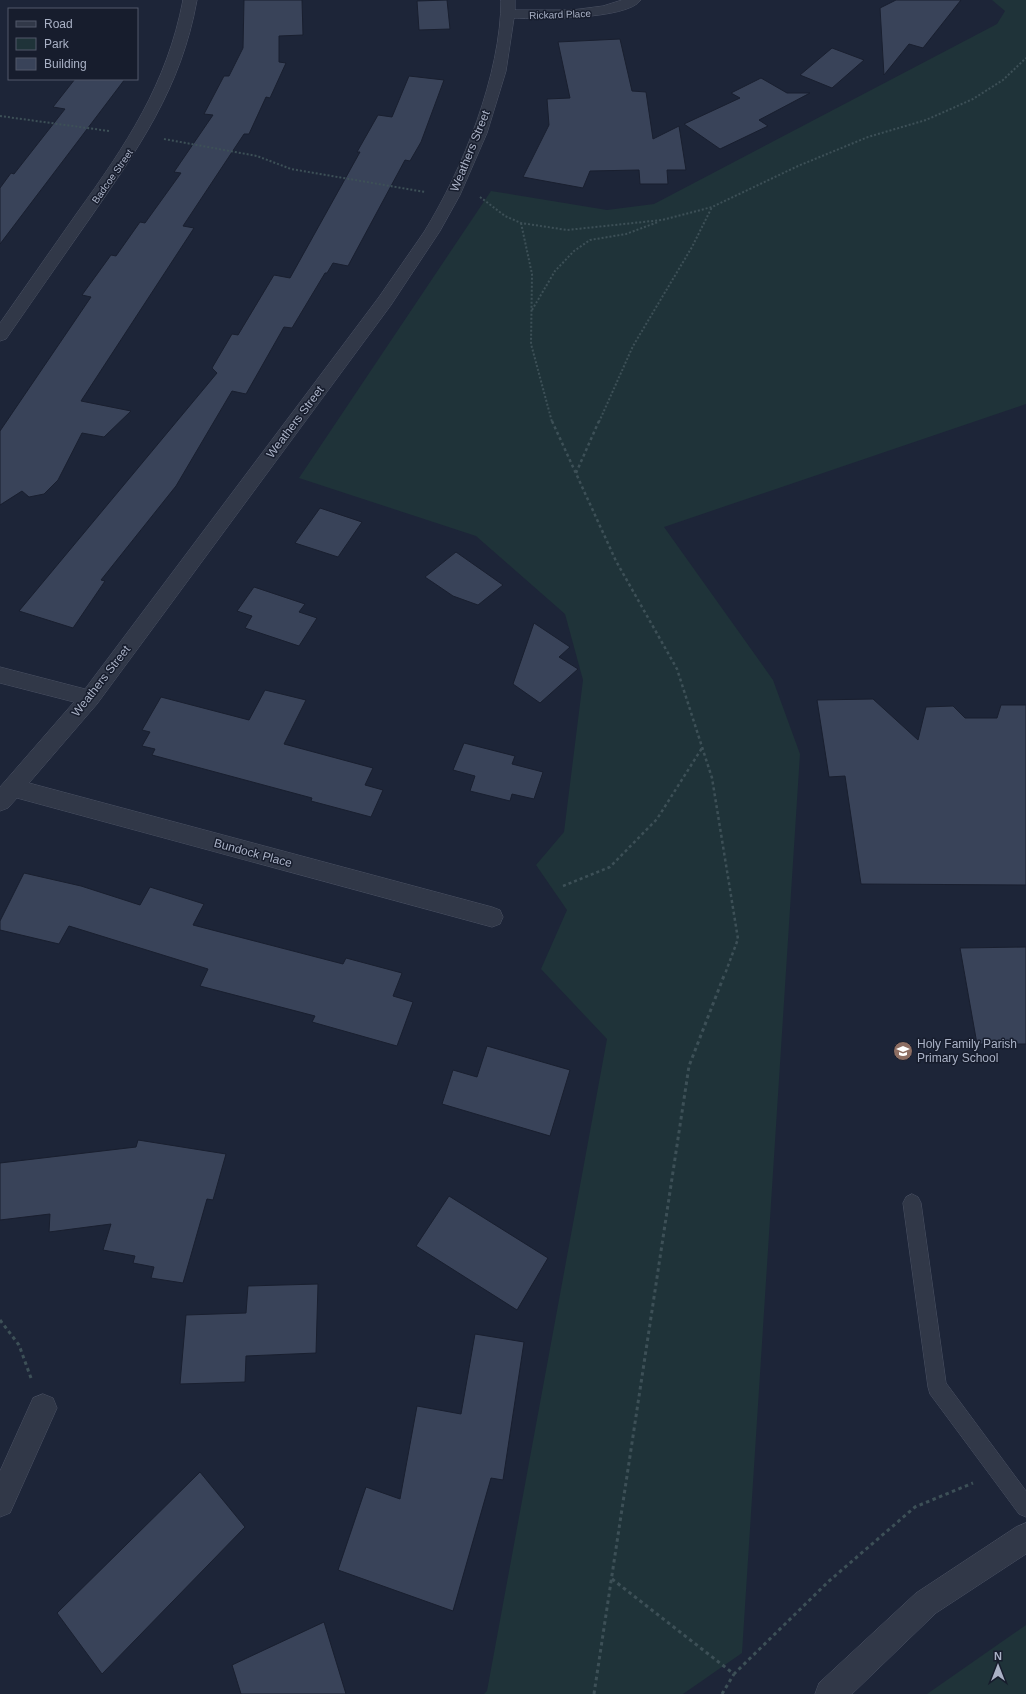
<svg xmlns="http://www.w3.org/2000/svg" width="1026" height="1694" font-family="Helvetica,sans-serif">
<rect width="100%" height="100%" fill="#1d2538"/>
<g fill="#1f3339">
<path d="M992,0H1026V404L664,527L773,680L800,754L742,1653L683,1694H484L487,1691L607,1039L541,969L567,910L536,865L564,832L583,680L565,614L476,536L299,478L491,191L607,210L654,204L997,24L1005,11Z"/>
<path d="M1026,1625V1694H927Z"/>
</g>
<g fill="#394359" stroke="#191f2f">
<path d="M244,0H302L303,35L279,36V62L286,63L270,98L266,97L249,134H244L183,226L194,228L81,401L131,411L104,437L82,433L58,480L44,494L29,497L22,491L0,505V431L91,297L82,295L111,255L116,256L140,222L145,223L181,173L174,172L213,115L204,114L224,76H229L243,48Z"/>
<path d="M447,0L450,29L419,30L417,1Z"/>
<path d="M896,0H961L923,48L909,44L884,75L880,8Z"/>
<path d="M620,39L632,91L646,92L653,139L679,126L686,170H667L668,184H640L639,170L590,171L583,188L523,177L549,125L547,99L570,98L558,42Z"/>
<path d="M832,48L864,60L832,88L800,75Z"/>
<path d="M409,76L444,80L421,142L410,161L405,160L348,266L333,263L327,273H325L292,328L284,327L246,394L232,391L176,486L101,580L105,581L73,628L19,611L217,373L212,368L232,334L238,335L274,275L290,278L360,152H357L378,115L392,117Z"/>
<path d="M761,78L787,93H810L759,120L768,126L720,149L684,124L740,98L731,93Z"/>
<path d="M75,79H125L0,244V188L11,173L14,174L65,109L53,107Z"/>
<path d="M320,508L362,522L338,557L295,543Z"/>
<path d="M456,552L503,585L478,605L453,596L425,577Z"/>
<path d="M254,587L305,604L299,612L317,618L299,646L245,628L252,616L237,611Z"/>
<path d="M534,623L570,647L559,657L578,669L540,703L513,684Z"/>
<path d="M265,690L306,700L284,744L373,768L365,785L383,790L371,817L311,801L312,798L152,755L155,749L142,746L150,732L142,730L161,697L249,720Z"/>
<path d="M873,699L918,740L926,707L953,706L965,718H997L1001,705H1026V885L861,884L845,776L829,777L817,700Z"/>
<path d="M464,743L515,756L512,764L543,772L534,799L512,794L510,801L470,791L475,776L453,770Z"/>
<path d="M24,873L81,886L140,905L150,887L204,904L193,925L343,964L346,958L402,973L393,996L413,1002L397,1046L312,1022L315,1016L200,986L208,969L69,926L59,944L0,930V921Z"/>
<path d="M1026,947V1044H977L960,948Z"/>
<path d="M487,1046L570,1070L550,1136L442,1104L453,1070L477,1077Z"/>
<path d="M138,1140L226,1154L213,1200L207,1199L183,1283L151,1278L154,1267L133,1263L135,1256L103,1250L111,1224L49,1232L50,1214L0,1220V1163L136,1147Z"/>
<path d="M449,1196L548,1258L517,1310L416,1246Z"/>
<path d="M318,1284L316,1353L246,1356L245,1382L180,1384L186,1315L246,1313L248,1286Z"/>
<path d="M475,1334L524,1342L503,1480L491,1478L453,1611L338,1570L366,1487L400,1499L417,1406L461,1414Z"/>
<path d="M200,1472L245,1527L102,1674L57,1613Z"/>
<path d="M324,1622L346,1694H241L232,1665Z"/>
</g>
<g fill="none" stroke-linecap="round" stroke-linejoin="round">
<g stroke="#4b5264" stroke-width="1">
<path id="service" d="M912,1194L918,1197L921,1203L946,1383L1026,1491V1517L1019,1514L930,1394L928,1387L903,1203L906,1197Z"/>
</g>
<g stroke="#4b5264" stroke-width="1">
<g id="minor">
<path d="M183,0H197C181,89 138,149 88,221C60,261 33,300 6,339L0,341V323C26,286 51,250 77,213C126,145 167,84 183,0Z"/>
<path d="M501,0H515V10H572L603,6L622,0H641C627,20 538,19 514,18L506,71L487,133L460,195L440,231L391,305L97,704L29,783L492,907L500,910L503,917L500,924L492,927L17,798L8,808L0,811V787L74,702L0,683V667L85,689L379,297C394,275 409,254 424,232C463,169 501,74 501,0Z"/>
<path d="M43,1394L53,1398L57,1408L10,1513L0,1517V1471L33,1398Z"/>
</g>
</g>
<g stroke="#4b5264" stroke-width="1">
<path id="tertiary" d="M1026,1523V1554L936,1613L852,1694H815L819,1683L916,1593L1016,1527Z"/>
</g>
<g stroke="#3d5057" stroke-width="2" stroke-dasharray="2 2" stroke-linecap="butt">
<path d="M0,116L109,131"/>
<path d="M164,139L257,156L291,169L425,192"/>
<path d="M480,197L505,216L521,223L567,230L662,220L712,207L798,166L868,137L926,120L973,99L1003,80L1026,58"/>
<path d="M521,223L532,274L531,344L552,422"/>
<path d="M532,310L555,271L574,251L590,240L626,234L658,222"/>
<path d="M599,422L633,346L692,247L712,207"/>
</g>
<g stroke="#3d5057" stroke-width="2.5" stroke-dasharray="3 3" stroke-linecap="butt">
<path d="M552,421L616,561L677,669L712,778L738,939L725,974"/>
<path d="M576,473L599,421"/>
<path d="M563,886L610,867L657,819L702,748"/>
</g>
<g stroke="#3d5057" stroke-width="3" stroke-dasharray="3.5 3.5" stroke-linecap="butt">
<path d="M0,1320L19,1345L31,1378"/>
<path d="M612,1579L734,1674L829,1581L915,1507L973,1483"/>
<path d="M594,1694L689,1066L725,973"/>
<path d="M722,1694L734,1674"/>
</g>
<use href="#service" fill="#313848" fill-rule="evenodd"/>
<use href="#minor" fill="#313848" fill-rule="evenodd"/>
<use href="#tertiary" fill="#313848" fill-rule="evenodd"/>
</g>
<defs>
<g id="school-disc" transform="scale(1)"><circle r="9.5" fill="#8d6e63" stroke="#171d2d"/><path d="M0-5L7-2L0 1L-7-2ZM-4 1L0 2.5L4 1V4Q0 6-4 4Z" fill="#fff"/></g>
</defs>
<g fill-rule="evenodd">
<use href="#school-disc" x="903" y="1051"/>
</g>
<g text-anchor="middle" stroke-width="3" stroke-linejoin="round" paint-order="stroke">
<g font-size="10" fill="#aab2c6" stroke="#171d2d">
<text transform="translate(560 14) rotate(-2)" y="4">Rickard Place</text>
<text transform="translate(112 176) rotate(-55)" y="4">Badcoe Street</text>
</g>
<g font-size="12" fill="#aab2c6" stroke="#171d2d">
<text transform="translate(470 151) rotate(-68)" y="4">Weathers Street</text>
<text transform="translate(295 422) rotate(-53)" y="4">Weathers Street</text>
<text transform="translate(101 681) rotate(-52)" y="4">Weathers Street</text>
<text transform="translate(253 853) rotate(15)" y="4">Bundock Place</text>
</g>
<g font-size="12" fill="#aab2c6" stroke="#171d2d" text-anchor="start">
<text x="917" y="1048">Holy Family Parish<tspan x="917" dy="14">Primary School</tspan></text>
</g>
</g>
<rect x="8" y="8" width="130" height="72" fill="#171d2d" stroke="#52596a"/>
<rect x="16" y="21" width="20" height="6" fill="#313848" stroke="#52596a"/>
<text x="44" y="28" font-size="12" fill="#aab2c6">Road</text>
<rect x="16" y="38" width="20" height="12" fill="#1f3339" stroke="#52596a"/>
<text x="44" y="48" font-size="12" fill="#aab2c6">Park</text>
<rect x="16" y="58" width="20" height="12" fill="#394359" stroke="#52596a"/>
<text x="44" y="68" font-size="12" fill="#aab2c6">Building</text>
<g transform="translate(998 1666)" stroke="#171d2d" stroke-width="3" paint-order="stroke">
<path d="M0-3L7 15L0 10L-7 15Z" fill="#aab2c6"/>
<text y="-6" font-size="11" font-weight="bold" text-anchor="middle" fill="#aab2c6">N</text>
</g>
</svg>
